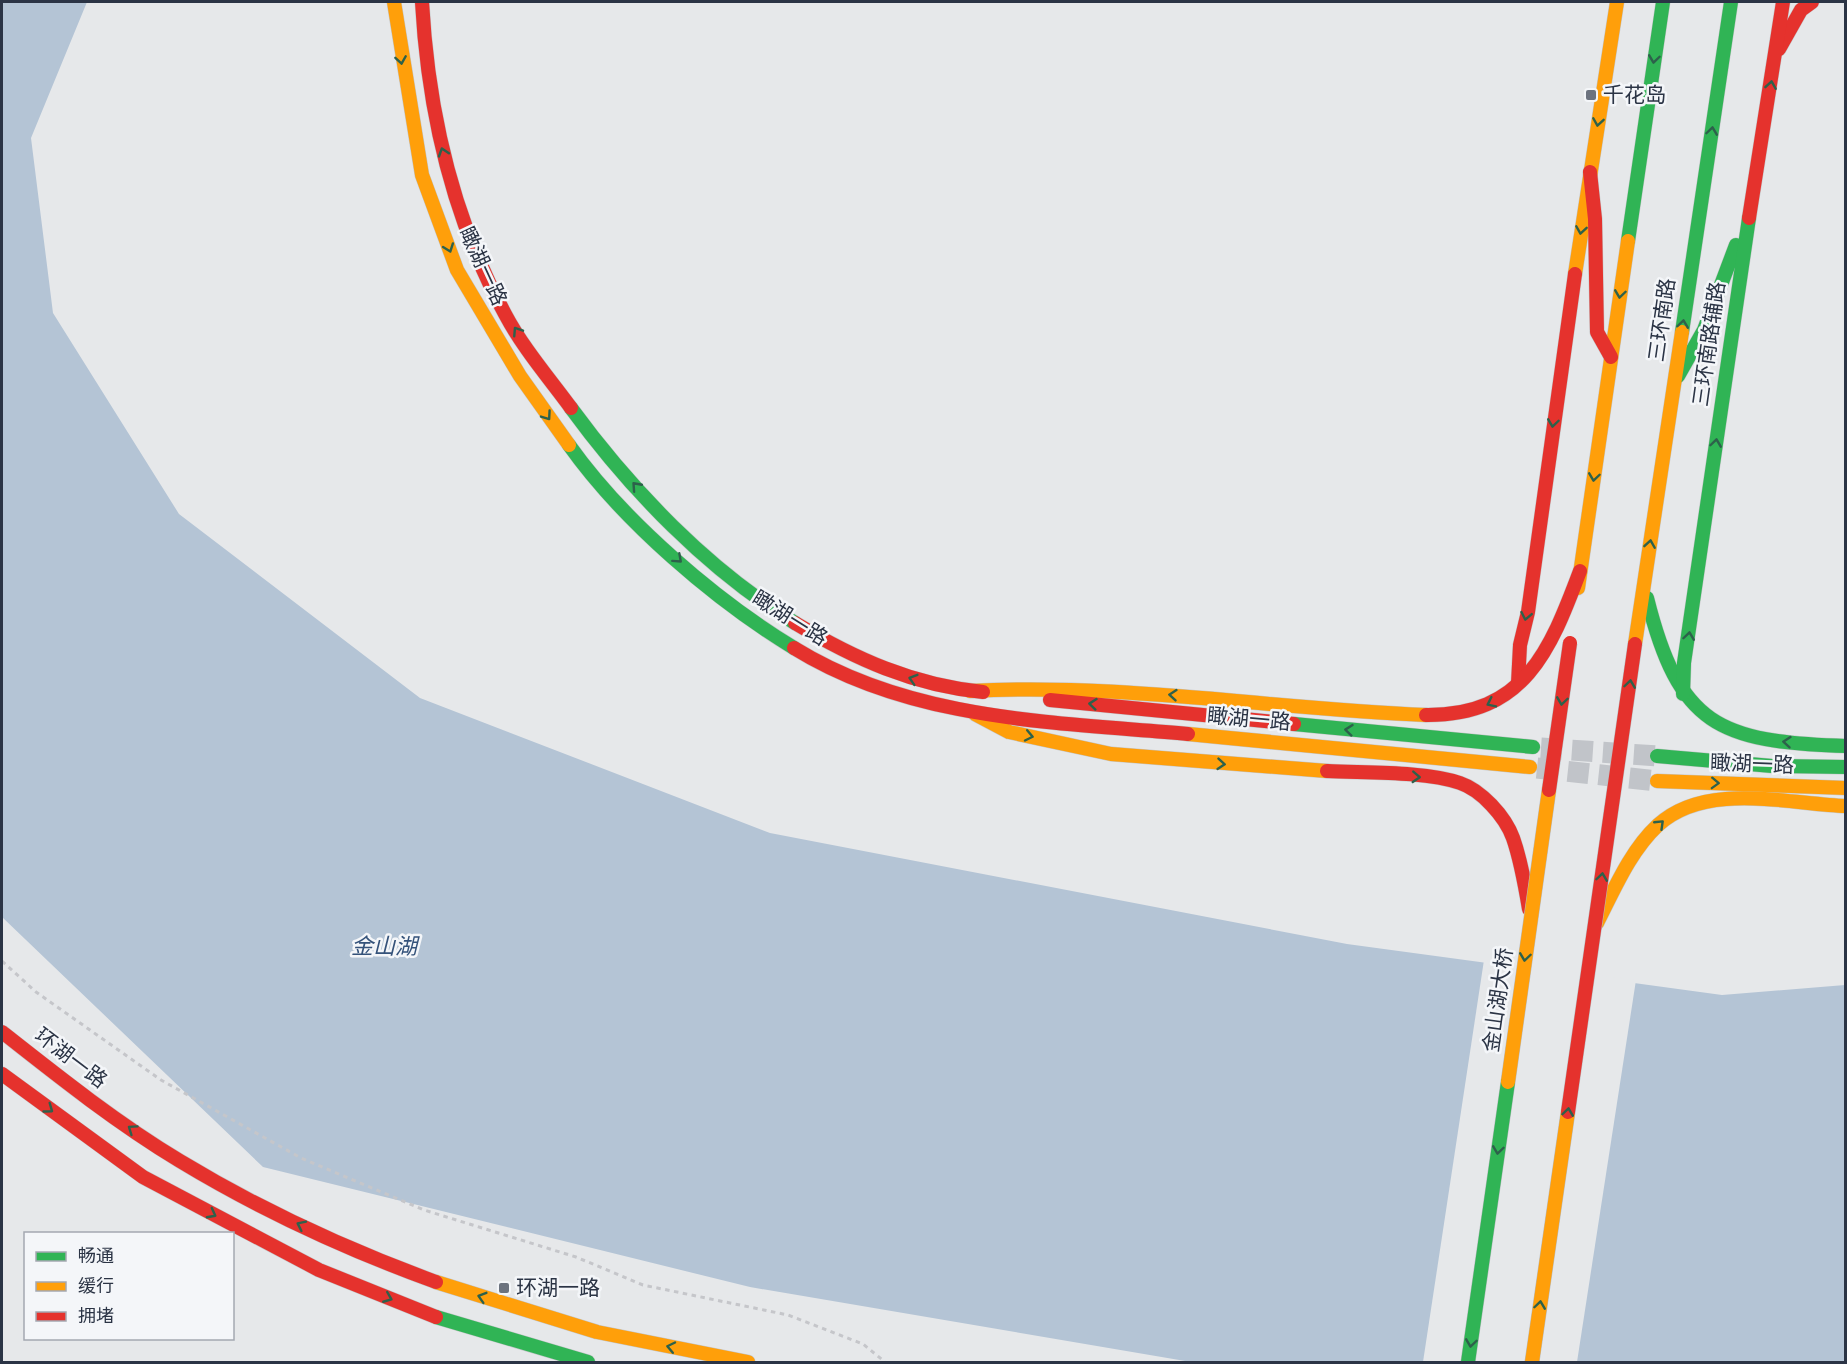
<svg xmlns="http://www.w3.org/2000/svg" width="1847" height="1364" font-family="'Golos Text','Noto Sans SC',sans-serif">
<rect width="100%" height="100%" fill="#e6e8ea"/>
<path fill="#b4c4d5" d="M2,2H87L31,138L53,313L179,514L420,698L770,833L1347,944L1722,995L1845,985V1362H1191L750,1287L263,1167L2,917Z"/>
<path fill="#e6e8ea" d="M1484,960L1636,980L1577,1362H1423Z"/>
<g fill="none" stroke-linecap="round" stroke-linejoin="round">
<g stroke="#c1c4c9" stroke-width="21" stroke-dasharray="21 10" stroke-linecap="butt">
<path d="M1541,748L1657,756"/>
<path d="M1537,768L1657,781"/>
</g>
<g stroke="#c4c6c8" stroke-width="15">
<g id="fast">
<path d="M1628,241L1663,2"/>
<path d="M1682,332L1731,2"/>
<path d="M1678,376L1704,330L1736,245"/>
<path d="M571,408C631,490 708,570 795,623"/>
<path d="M569,445C623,521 715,600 794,648"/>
<path d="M1647,598C1679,726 1719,742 1846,746"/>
<path d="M1683,694L1684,663L1749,218"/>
<path d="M1294,724L1533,747"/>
<path d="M1657,756L1772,766L1846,767"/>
<path d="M436,1317L588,1362"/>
</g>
</g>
<g stroke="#c4c6c8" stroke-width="15">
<g id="slow">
<path d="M394,2L422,175L457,270L520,376L569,445"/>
<path d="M1575,274L1617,2"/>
<path d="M1578,588L1628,241"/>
<path d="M1635,644L1682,332"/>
<path d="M970,691C1123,683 1273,709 1426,715"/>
<path d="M975,714L1009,732L1111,754L1327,771"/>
<path d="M1188,734L1530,767"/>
<path d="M1657,781L1846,788"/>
<path d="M1597,923C1614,890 1630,851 1658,825C1706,781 1788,804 1846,806"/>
<path d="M436,1282L597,1332L748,1362"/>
</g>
</g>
<g stroke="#c4c6c8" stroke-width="15">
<g id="jam">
<path d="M422,2C428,110 453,219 505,314C523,348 549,378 571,408"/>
<path d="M1779,49L1801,10L1812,2"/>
<path d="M1590,172L1595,219L1597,332L1611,357"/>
<path d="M1749,218L1783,2"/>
<path d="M795,623C855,659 913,685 983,692"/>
<path d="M794,648C912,721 1054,722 1188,734"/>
<path d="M1518,683L1520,645L1528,612L1575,274"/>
<path d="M1050,700L1294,724"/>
<path d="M1426,715C1524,716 1550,651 1580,571"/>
<path d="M1327,771C1365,773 1425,771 1460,783C1481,790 1505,816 1513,838C1521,861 1525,885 1529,909"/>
<path d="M2,1032C59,1077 117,1123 180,1161C261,1210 348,1250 436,1282"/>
<path d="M2,1074L143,1177L319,1270L436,1317"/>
</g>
</g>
<path stroke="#c5c6ca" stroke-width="3" stroke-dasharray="4.5 4.5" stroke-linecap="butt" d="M2,961L36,992L161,1080L301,1158L424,1210L576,1257L643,1285L788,1315L863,1344L885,1362"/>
<use href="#fast" stroke="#30b455" stroke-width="14"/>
<use href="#slow" stroke="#ff9f0a" stroke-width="14"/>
<use href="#jam" stroke="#e5322d" stroke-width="14"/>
<g stroke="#b8bbbf" stroke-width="15" stroke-linecap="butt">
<path id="fast-bridge" d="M1468,1362L1508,1082"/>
</g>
<g stroke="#b8bbbf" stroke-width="15" stroke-linecap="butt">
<g id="slow-bridge">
<path d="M1508,1082L1549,790"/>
<path d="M1532,1362L1568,1112"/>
</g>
</g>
<g stroke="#b8bbbf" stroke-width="15" stroke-linecap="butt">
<g id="jam-bridge">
<path d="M1549,790L1570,643"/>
<path d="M1568,1112L1635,644"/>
</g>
</g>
<use href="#fast-bridge" stroke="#30b455" stroke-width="14"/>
<use href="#slow-bridge" stroke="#ff9f0a" stroke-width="14"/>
<use href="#jam-bridge" stroke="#e5322d" stroke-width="14"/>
</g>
<defs><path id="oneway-chevron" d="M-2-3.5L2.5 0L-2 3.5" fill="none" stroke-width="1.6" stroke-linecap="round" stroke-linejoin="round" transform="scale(1.5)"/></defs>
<g stroke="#2d614b">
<use href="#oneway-chevron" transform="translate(1654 59) rotate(98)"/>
<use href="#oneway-chevron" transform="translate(401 60) rotate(81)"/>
<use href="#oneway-chevron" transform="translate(1771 85) rotate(-81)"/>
<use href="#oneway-chevron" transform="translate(1598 122) rotate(99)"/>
<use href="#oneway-chevron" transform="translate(1712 131) rotate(-82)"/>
<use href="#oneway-chevron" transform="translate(443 152) rotate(-108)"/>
<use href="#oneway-chevron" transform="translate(1581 230) rotate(99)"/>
<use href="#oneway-chevron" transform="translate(449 248) rotate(70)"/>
<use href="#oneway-chevron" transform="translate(1620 294) rotate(98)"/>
<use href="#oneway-chevron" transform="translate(1683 324) rotate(-82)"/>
<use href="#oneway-chevron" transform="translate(517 331) rotate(-123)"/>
<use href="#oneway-chevron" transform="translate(547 416) rotate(55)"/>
<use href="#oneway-chevron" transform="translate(1553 423) rotate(98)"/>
<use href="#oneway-chevron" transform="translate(1716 443) rotate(-82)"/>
<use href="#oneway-chevron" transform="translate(1594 477) rotate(98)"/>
<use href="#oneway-chevron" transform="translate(636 486) rotate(-132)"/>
<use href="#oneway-chevron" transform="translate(1650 544) rotate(-81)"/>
<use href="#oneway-chevron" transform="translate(678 559) rotate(42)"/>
<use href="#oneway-chevron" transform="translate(1526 616) rotate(101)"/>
<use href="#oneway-chevron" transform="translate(1689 636) rotate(-82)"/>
<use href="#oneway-chevron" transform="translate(913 679) rotate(-163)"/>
<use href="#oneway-chevron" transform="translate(1630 684) rotate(-82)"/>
<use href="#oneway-chevron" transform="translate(1173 695) rotate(-175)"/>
<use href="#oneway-chevron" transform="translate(1562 701) rotate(98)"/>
<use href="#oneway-chevron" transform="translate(1491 703) rotate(154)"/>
<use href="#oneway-chevron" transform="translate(1093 704) rotate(-174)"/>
<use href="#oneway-chevron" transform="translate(1349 730) rotate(-174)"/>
<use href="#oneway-chevron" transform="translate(1029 736) rotate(12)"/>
<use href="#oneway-chevron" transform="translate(1787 742) rotate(-175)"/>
<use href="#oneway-chevron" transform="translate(1221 764) rotate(5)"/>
<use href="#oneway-chevron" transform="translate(1416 777) rotate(3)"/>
<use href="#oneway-chevron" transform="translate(1715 783) rotate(2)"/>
<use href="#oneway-chevron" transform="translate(1660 824) rotate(-44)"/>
<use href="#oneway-chevron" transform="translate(1602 877) rotate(-82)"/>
<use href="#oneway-chevron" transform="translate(1525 957) rotate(98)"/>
<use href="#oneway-chevron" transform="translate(49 1109) rotate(36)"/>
<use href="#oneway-chevron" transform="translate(1568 1112) rotate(-82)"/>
<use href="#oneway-chevron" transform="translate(132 1129) rotate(-145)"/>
<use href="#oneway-chevron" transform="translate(1498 1150) rotate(98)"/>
<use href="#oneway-chevron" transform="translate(212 1214) rotate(28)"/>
<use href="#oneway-chevron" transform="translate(301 1225) rotate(-154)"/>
<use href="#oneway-chevron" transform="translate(482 1297) rotate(-163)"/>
<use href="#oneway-chevron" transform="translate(388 1298) rotate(22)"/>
<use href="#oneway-chevron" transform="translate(1540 1305) rotate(-82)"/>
<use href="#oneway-chevron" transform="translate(1471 1343) rotate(98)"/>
<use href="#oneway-chevron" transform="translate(671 1347) rotate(-168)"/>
</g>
<g fill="#6c737f" stroke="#f4f6f9" stroke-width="2">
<rect x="1585" y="89" width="12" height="12" rx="3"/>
<rect x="498" y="1282" width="12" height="12" rx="3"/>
</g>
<g text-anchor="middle" stroke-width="5" stroke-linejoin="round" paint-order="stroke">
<g font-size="21" fill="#2b3445" stroke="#f4f6f9" text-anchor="start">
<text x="1603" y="102">千花岛</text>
<text x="516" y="1295">环湖一路</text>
</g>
<g font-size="21" fill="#2b3445" stroke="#f4f6f9">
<text transform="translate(483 266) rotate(65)" y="7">瞰湖一路</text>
<text transform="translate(1662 320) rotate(-82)" y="7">三环南路</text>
<text transform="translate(1709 344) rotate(-82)" y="7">三环南路辅路</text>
<text transform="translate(790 618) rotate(32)" y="7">瞰湖一路</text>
<text transform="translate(1249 719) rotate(5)" y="7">瞰湖一路</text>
<text transform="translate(1752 764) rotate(2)" y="7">瞰湖一路</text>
<text transform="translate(1498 1000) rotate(-82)" y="7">金山湖大桥</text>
<text transform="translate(71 1058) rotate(37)" y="7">环湖一路</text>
</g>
<g font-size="22" font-style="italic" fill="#34527a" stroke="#f4f6f9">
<text x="384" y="954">金山湖</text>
</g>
</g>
<rect width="1847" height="1364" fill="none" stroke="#2b3445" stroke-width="6"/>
<rect x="24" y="1232" width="210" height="108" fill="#f4f6f9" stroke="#a4a8b1" stroke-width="1.5"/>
<rect x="36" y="1252" width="30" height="9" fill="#30b455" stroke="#a4a8b1" stroke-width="1.5"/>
<text x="78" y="1262" font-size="18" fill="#2b3445">畅通</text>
<rect x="36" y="1282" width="30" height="9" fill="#ff9f0a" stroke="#a4a8b1" stroke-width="1.5"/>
<text x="78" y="1292" font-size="18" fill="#2b3445">缓行</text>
<rect x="36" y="1312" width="30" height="9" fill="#e5322d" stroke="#a4a8b1" stroke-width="1.5"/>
<text x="78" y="1322" font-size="18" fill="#2b3445">拥堵</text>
</svg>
